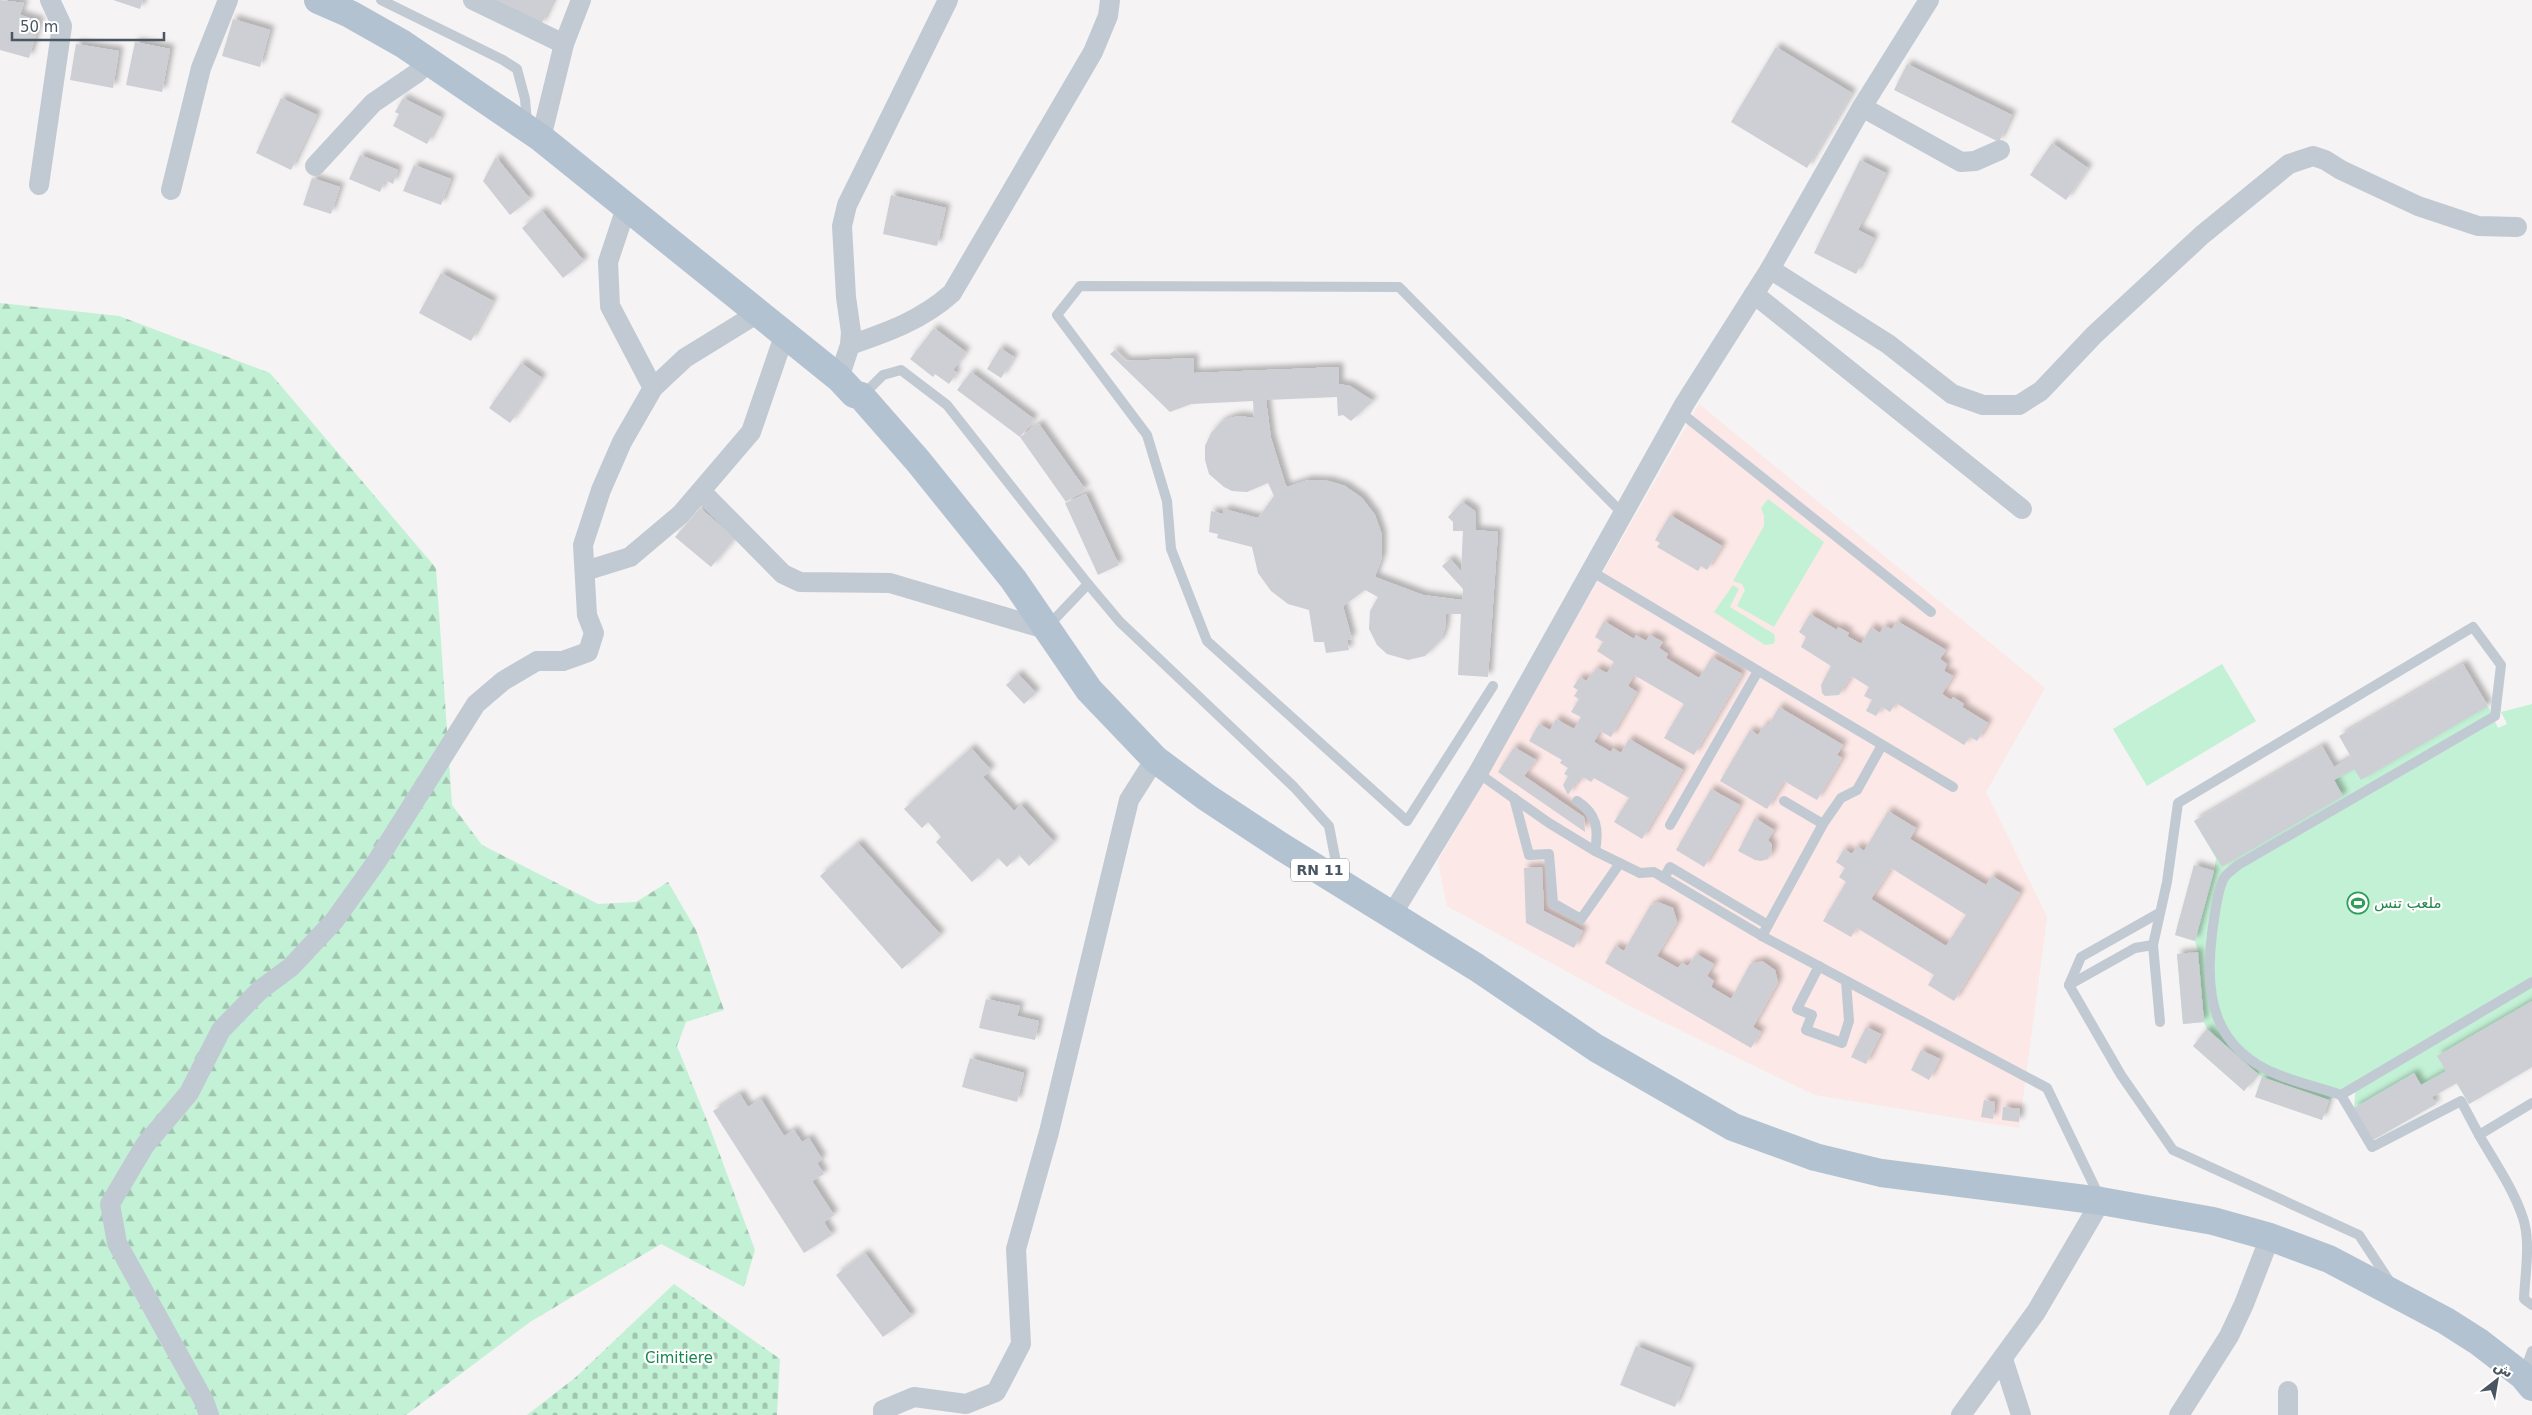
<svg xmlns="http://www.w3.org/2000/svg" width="2532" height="1415" font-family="'DejaVu Sans',Cairo,sans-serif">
<defs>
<pattern id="forest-firs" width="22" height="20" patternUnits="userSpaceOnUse" patternTransform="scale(1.25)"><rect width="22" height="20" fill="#c3f1d5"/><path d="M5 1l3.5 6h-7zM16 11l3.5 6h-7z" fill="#a0c6b0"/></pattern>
<pattern id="cemetery-stones" width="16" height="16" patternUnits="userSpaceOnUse" patternTransform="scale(1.25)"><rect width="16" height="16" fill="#c3f1d5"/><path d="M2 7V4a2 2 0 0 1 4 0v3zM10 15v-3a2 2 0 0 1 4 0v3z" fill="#a0c6b0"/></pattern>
<filter id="shadow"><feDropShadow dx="4.5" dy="-4.5" stdDeviation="2.5" flood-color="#0004"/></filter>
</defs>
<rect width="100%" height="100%" fill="#f5f3f3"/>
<path fill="#fce8e6" d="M1699,404L2045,688L1986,792L2047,917L2019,1128L1815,1095L1630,1006L1447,906L1438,861Z"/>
<g fill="#c3f1d5">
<path d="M1768,499L1824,542L1774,627L1737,606L1745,590L1742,584L1733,581L1764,526V516L1761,508Z"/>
<path d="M1733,585L1739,589L1730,607L1774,634L1775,641L1773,644L1765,645L1714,612Z"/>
<path d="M2222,664L2256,721L2147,786L2113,729Z"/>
<path d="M2532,704V1067L2469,1104L2456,1083L2432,1097L2436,1104L2373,1140L2354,1108L2356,1083L2329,1100L2322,1120L2255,1097L2262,1077L2259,1074L2244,1091L2193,1046L2207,1029L2204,1022L2183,1024L2177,954L2198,951L2195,941L2175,935L2194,865L2214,871L2216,858L2194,821L2334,767L2351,757L2488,706L2498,728L2507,724L2501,712Z"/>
</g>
<path fill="url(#forest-firs)" d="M0,303L119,316L270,373L436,568L452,805L482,845L598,904L636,902L668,882L696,930L724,1010L686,1022L677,1046L710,1128L755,1250L744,1287L661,1244L530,1322L406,1415H0Z"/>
<path fill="url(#cemetery-stones)" d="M674,1284L780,1359L777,1415H527L576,1377Z"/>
<g fill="#cdcfd5" fill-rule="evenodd" filter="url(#shadow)">
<path d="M0,0L24,3L20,15L40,21L29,58L0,50Z"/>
<path d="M113,0H143L140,9Z"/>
<path d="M490,0H553L541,25Z"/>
<path d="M233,19L270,30L260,67L222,56Z"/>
<path d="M135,42L170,49L162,92L126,85Z"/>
<path d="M76,44L119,51L113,88L70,80Z"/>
<path d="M1776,47L1852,93L1807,168L1731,122Z"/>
<path d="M1907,64L2012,115L1999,142L1894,90Z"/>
<path d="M281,98L317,115L291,170L256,153Z"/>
<path d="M403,98L441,117L427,144L393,126L399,114L395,112Z"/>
<path d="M2052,143L2088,168L2066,200L2030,175Z"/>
<path d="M360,155L398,170L393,184L385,180L380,192L349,179Z"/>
<path d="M496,157L530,199L510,215L483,181Z"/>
<path d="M1860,160L1886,173L1858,230L1874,238L1856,274L1814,253Z"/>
<path d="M414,165L451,179L441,205L403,191Z"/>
<path d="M312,178L340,187L331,214L303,205Z"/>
<path d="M891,195L946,208L937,246L883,234Z"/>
<path d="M542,211L584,261L563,278L522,228Z"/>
<path d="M441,273L493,301L471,341L419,313Z"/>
<path d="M934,328L966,352L953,370L957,373L949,384L935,374L933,377L910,359Z"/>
<path d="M1000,348L1014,357L1001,378L987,369Z"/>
<path d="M1115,350L1126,361L1194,358V373L1339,367V384L1350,386L1373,401L1351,421L1343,415L1338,416L1337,397L1266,400L1271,438L1285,483L1287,487L1308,480L1329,481L1345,486L1362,498L1375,515L1382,535V557L1375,577L1423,595L1462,600L1463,589L1442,566L1450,559L1461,571L1463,531H1453V522L1448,517L1462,502L1475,511L1476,530L1498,532L1488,677L1458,675L1461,614H1446L1445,628L1441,640L1425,656L1408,660L1387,654L1377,645L1369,629L1370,611L1378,597L1365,590L1343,606L1352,639L1347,640L1349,650L1326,653L1324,642H1314L1309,610L1288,604L1271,591L1258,573L1252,547L1217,538L1218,534L1209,532L1211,511L1223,514L1224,509L1258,518L1274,496L1268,483L1247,492L1232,491L1224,487L1209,474L1205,460V446L1211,433L1221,422L1230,418L1239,416L1254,418L1253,401L1191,404L1170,412L1110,354Z"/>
<path d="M521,363L542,378L510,423L489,408Z"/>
<path d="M971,372L1034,419L1020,437L957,390Z"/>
<path d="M1039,424L1085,489L1066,502L1020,437Z"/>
<path d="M1086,494L1119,565L1098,575L1065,503Z"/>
<path d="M700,508L735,538L711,567L675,537Z"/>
<path d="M1670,515L1722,546L1707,570L1701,566L1698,571L1657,547L1660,543L1655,540Z"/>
<path d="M1810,614L1837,630L1838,627L1849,633L1847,636L1861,644L1871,627L1880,633L1884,626L1892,629L1897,621L1946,650L1940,659L1947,664L1944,671L1953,676L1942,694L1951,700L1953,697L1964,704L1962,707L1988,723L1977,741L1970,737L1964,745L1896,703L1890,712L1882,707L1876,716L1866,711L1872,700L1864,696L1869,687L1851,676L1839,695L1825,696L1822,693L1821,685L1831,666L1801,647L1806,637L1799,632Z"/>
<path d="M1604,621L1634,639L1636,635L1646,641L1650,635L1663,642L1659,648L1668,654L1666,658L1699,678L1712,657L1742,674L1694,755L1664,738L1684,704L1634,675L1628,686L1637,692L1611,737L1600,731L1594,742L1611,752L1613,748L1621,753L1629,739L1683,770L1642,839L1614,822L1629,798L1594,778L1591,782L1583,777L1579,784L1576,782L1568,795L1563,785L1568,776L1564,774L1568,768L1560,763L1562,760L1529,741L1539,724L1550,730L1556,719L1574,729L1581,717L1571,712L1579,699L1574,696L1578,690L1573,687L1580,677L1586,681L1597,668L1607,673L1614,662L1597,651L1603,642L1595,637Z"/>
<path d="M2463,664L2488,706L2361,780L2354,769L2334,780L2343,796L2222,867L2194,821L2322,746L2334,767L2351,757L2339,736Z"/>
<path d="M1018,674L1036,693L1024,704L1006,685Z"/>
<path d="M1779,707L1843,745L1837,755L1842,758L1817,800L1784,781L1767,809L1720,781L1750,730L1758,735L1765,724L1768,726Z"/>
<path d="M1514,747L1536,760L1524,776L1584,817L1585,832L1498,772Z"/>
<path d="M971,748L991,770L983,777L1014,811L1021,805L1054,842L1029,866L1019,855L1007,867L998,858L972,882L936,842L941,837L928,822L922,828L904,809Z"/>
<path d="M1711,789L1740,805L1704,867L1676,850Z"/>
<path d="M1888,811L1916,828L1910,839L1986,885L1992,876L2020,893L1954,1001L1928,985L1934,975L1857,928L1851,937L1823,921L1846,882L1839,877L1845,868L1836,862L1844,849L1852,854L1857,846L1864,851ZM1891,868L1966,915L1946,946L1871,899Z"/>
<path d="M1755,818L1774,830L1768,840L1772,845V852L1768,859L1761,861L1755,860L1738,851Z"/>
<path d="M858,843L941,935L902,969L820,876Z"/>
<path d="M2194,865L2214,871L2195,941L2175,935Z"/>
<path d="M1542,867L1544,911L1583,931L1574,948L1526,923L1524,868Z"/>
<path d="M1658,902L1673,908L1677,922L1657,956L1678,968L1682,963L1688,966L1696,954L1714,964L1707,976L1714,981L1711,987L1731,999L1750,964L1762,961L1775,970L1778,982L1753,1027L1761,1032L1751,1048L1605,963L1615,946L1624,951L1650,906Z"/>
<path d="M2198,952L2204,1022L2183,1024L2177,954Z"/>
<path d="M986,999L1020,1006L1017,1016L1039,1021L1035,1040L979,1028Z"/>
<path d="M2532,1001V1067L2469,1104L2457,1083L2432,1097L2436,1104L2373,1140L2354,1108L2414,1073L2421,1085L2446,1071L2437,1056Z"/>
<path d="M1866,1027L1881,1034L1866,1064L1851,1057Z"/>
<path d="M2207,1029L2258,1074L2244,1091L2193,1046Z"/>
<path d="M1921,1050L1940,1059L1929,1080L1911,1070Z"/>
<path d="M970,1058L1024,1073L1017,1102L962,1087Z"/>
<path d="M2262,1077L2329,1100L2322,1120L2255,1097Z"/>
<path d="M740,1094L748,1107L761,1099L784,1136L794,1130L802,1142L809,1138L822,1159L817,1163L824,1174L812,1181L834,1215L824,1222L832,1235L804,1253L713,1111Z"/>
<path d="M1984,1100L1995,1102L1993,1119L1981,1117Z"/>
<path d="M2003,1107L2020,1109L2019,1122L2002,1120Z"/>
<path d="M865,1253L912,1316L883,1337L836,1275Z"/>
<path d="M1636,1346L1691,1368L1675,1407L1620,1385Z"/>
</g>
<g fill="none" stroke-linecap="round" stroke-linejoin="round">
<g stroke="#c1cad2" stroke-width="10">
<path d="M381,0L503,60L517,69L525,99L527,123"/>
<path d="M863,395L883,375L901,370L947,405L1088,584L1048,626"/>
<path d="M1680,412L1931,612"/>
<path d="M1591,571L1953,787"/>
<path d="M1088,584L1120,622L1294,787L1329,826L1339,878"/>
<path d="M1493,686L1407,821L1207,641L1171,549L1167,501L1147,435L1057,315L1080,286L1399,287L1623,514"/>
<path d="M1478,773L1549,823L1595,851L1640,873L1654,872L1762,936L2047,1088L2100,1198"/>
<path d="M1514,798L1529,855L1549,854L1553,903L1581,919L1620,863"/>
<path d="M1577,801C1597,814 1599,829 1595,851"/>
<path d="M1784,801L1823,824"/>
<path d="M1670,825L1758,671"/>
<path d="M1664,878L1670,867L1768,925"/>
<path d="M1762,936L1823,824L1841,798L1857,790L1882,745"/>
<path d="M1819,966L1797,1009L1812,1015L1806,1030L1842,1043L1849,1021L1846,981"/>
<path d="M2069,985L2121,1075L2173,1150L2359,1235L2390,1282"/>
<path d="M2069,985L2081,957L2159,913"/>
<path d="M2069,985L2135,948L2153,945"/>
<path d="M2160,1022L2153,945L2167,882L2178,803L2473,627L2501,665L2495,716L2238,865C2234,869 2227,873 2224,878C2217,890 2214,919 2212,934C2204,997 2214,1050 2279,1075C2299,1083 2321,1088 2341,1095L2532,982"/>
<path d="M2341,1095L2372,1147L2461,1101L2479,1135"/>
<path d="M2532,1103L2479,1135C2494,1161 2513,1188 2523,1218C2531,1242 2525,1274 2524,1299L2532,1305"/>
<path d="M2523,1376L2532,1351"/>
</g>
<g stroke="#c1cad2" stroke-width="20">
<path d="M473,0L564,44"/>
<path d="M1862,107L1961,162L1975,161L2000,150"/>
<path d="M541,138L564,44L581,0"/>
<path d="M315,166L373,103L417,73L429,62"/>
<path d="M39,185L62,26L50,0"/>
<path d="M171,190L201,68L228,0"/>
<path d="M626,208L608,262L610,306L653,388"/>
<path d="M1770,269L1888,344L1952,394L1983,405H2019L2041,391L2094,335L2202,235L2289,164L2313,156L2325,160L2341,170L2418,206L2478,226L2517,227"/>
<path d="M1754,294L2022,509"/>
<path d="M850,345C888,332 922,320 952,293L1093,52L1108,16L1110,0"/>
<path d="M839,378L850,345L851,332L846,297L842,226L847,205L948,0"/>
<path d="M701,491L783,574L800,582L890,583L1045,629"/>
<path d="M585,571L630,557L681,514L751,432L784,336"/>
<path d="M1391,916L1478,773L1685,403L1770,269L1862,107L1929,0"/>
<path d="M2003,1359L2021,1415"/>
<path d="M209,1415L204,1401L117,1243L110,1204L145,1145L189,1093L221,1030L260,990L291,967L334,921L377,861L476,704L503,681L537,661H563L588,652L594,633L587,615L583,545L601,490L622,442L653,388L685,358L758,313"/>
<path d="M883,1415V1410L914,1397L966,1404L996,1392L1021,1344L1016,1249L1049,1132L1129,800L1155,759"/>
<path d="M1961,1415L2036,1312L2101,1201"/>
<path d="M2179,1415L2229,1336L2244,1304L2270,1237"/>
<path d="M2288,1415V1391"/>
</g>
<path stroke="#b3c2d1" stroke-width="28" d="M318,0L350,14L403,44L541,138L839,378L854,394L861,396L918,461L1013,579L1089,690L1155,759L1206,797L1282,847L1476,967L1596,1048L1733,1127L1815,1157L1881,1173L2101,1201L2213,1221L2270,1237L2329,1259L2446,1321L2479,1342L2523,1376L2532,1387"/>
</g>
<defs>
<g id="stadium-ring" transform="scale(1.125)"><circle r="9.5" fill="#fff" stroke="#2e9e5b" stroke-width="1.5"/><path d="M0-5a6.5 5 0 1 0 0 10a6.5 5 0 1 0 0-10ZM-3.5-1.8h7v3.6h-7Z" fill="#2e9e5b"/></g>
</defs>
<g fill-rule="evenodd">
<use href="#stadium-ring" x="2358" y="903"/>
</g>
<g text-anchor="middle" stroke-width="4.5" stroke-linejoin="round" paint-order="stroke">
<rect fill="#fff" stroke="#808990" stroke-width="1" x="1291" y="858.5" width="58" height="23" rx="4"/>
<g font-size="14" font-weight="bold" fill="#4a5661">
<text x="1320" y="875">RN 11</text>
</g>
<g font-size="15" fill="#27864d" stroke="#fff" text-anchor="start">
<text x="2374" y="908">ملعب تنس</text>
</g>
<g font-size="15" fill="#17864f" stroke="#fff">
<text x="679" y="1363">Cimitiere</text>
</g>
</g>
<g transform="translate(2497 1380) rotate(31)" stroke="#ffffff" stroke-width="4" paint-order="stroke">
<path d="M0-4L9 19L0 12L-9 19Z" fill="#4a5661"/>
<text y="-8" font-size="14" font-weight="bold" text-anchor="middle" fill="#4a5661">ش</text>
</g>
<path d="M12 32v8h152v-8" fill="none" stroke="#4a5661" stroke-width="2.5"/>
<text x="20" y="32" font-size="15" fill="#4a5661" stroke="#ffffff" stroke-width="4" paint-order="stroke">50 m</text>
</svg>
